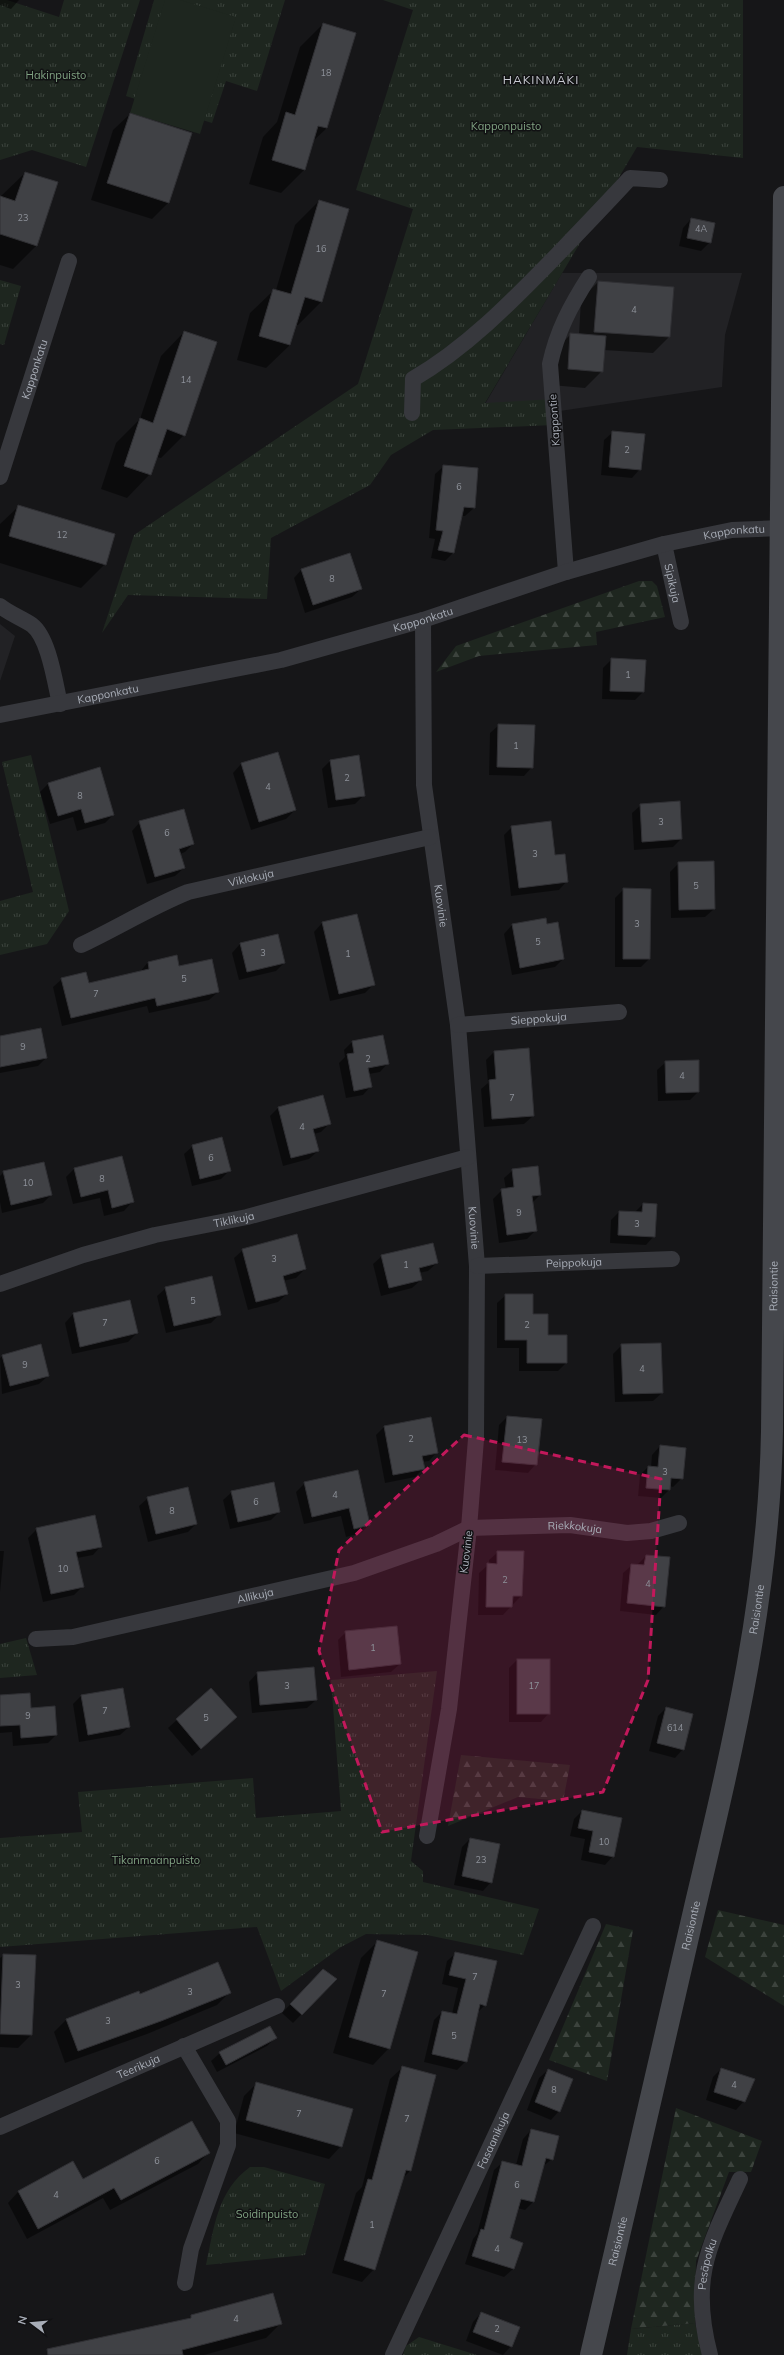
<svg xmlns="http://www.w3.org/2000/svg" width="784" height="2355" font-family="Mulish,sans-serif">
<defs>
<pattern id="grass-tufts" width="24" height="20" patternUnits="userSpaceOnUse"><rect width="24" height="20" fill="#1e261f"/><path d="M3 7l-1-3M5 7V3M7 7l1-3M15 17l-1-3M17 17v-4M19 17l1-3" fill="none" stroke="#3c433d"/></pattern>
<pattern id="forest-firs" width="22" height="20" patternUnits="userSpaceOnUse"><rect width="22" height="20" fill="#1e261f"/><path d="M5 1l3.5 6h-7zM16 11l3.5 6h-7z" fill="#3c433d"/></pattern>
</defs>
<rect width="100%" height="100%" fill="#161618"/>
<g fill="#222225">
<path d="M562,273H742L725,335L722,387L553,412L485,404Z"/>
<path d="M0,624L15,636L0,681Z"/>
</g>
<g fill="url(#grass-tufts)">
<path d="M0,0H7L59,17L64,0H140L86,167L32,150L0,160Z"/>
<path d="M154,0H285L257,91L226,81L212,123L126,96Z"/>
<path d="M383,0H743V158L637,147L485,403L552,399L554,425L433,430L391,455L370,485L271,538L267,599L128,595L102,633L134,535L358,384L413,209L356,190L413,10Z"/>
<path d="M0,280L21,286L4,345L0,344Z"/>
<path d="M31,755L69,911L47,944L0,955V901L33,892L2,762Z"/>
<path d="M26,1638L37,1675L0,1678V1644Z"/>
<path d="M437,1671L411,1861L423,1871V1882L539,1909L523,1955L427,1935L366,1934L341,1947L281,1991L257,1927L0,1947V1838L82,1832L78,1792L253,1778L256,1818L341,1811L331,1680Z"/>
<path d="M250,2167H264L325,2184L305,2255L206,2265C214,2228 217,2191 250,2167Z"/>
<path d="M695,2323L703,2355H627L631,2329Z"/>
<path d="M419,2337L477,2355H403L406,2346Z"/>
</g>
<g fill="url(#forest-firs)">
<path d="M639,581H652L657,586L665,617L596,632L597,645L479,656L436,672L456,646Z"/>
<path d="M461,1755L570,1765L563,1801L518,1797L448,1826Z"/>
<path d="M718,1910L784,1925V2006L705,1957Z"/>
<path d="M606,1924L633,1930L607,2081L549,2060Z"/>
<path d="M676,2108L762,2141L751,2172H729L696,2261L695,2323L631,2329Z"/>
</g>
<path fill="#1e261f" d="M165,0H180L236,17L200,134L130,113Z"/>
<g fill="#0007">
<path d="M0,0H19L11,9L0,5Z"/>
<path d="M323,24L327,128L312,142L304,170L281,193L249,184L263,137L277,122L300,47Z"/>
<path d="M130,114L168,203L152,219L91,200L113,130Z"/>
<path d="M25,173L37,245L13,269L0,265V197Z"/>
<path d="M319,201L348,210L321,302L298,325H296L290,345L266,368L237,360L250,313L274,290H276L295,225Z"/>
<path d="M691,219L710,242L701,251L679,246L683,228Z"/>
<path d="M598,282L669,337L653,353L603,350L602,371L585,388L551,385L554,351L571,334L579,335L581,299Z"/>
<path d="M184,332V435L161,458L156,457L150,474L127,498L101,489L116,443L140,419L161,356Z"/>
<path d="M613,432L640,469L632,478L601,475L604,440Z"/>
<path d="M444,466L474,508L465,516H461L453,553L445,561L431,558L435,539L429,538L435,474Z"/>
<path d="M19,506L105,564L81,588L0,563V524Z"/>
<path d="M302,569L361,589L352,597L305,613L294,578Z"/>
<path d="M612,659L645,661L643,692L635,700L602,699L603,668Z"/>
<path d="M499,725L532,767L524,776L489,775L490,733Z"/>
<path d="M330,761L364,795L355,804L328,808L322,769Z"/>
<path d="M241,764L295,810L286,819L251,830L233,773Z"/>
<path d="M48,784L113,815L105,823L77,831L73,817L50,824L40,792Z"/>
<path d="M641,805L681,839L673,847L634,850L632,813Z"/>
<path d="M140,822L193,844L185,852L180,854L184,868L175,876L147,884L132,831Z"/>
<path d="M512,827L554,856L567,881L559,890L511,896L504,835Z"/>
<path d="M679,863L714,909L705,917L671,918L670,872Z"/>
<path d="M624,889L650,890L649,959L641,967H615V898Z"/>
<path d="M357,915L373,985L365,993L330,1001L314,932L322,923Z"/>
<path d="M545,919L563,959L555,967L512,975L504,934L512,925Z"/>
<path d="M240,944L284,963L276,971L239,980L232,953Z"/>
<path d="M148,962L178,967L218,992L209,1000L149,1013L147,1006L62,1026L53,987L62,979L88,984L140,972Z"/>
<path d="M0,1037L46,1058L38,1066L0,1073Z"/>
<path d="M352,1042L388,1063L380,1072L369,1074L371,1086L363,1095L346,1098L339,1063L345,1057L344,1050Z"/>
<path d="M494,1052L533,1116L524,1124L484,1127L481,1089L488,1083L486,1060Z"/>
<path d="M666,1062L698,1092L690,1100L658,1101L657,1070Z"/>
<path d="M322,1096L329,1124L321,1132L314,1134L318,1151L309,1159L283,1166L270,1116L278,1108Z"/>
<path d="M193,1146L229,1171L221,1179L192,1186L184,1154Z"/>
<path d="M74,1169L132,1202L124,1211L104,1216L100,1198L73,1204L66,1177Z"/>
<path d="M513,1170L540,1195L532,1203L536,1230L527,1239L499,1243L493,1199L502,1190H506L504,1178Z"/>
<path d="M4,1172L51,1195L43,1203L2,1213L0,1202V1176Z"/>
<path d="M643,1204L654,1236L646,1245L610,1243L611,1220L619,1212H635Z"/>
<path d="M243,1250L305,1269L296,1278L283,1281L287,1294L278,1302L248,1310L234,1258Z"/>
<path d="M382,1256L437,1263L428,1271L419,1273L421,1280L412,1288L381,1296L373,1264Z"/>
<path d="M166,1288L220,1314L211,1323L166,1333L157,1296Z"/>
<path d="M506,1295L532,1315L566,1363L558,1371H519V1348H497V1303Z"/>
<path d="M73,1314L137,1333L128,1342L72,1354L65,1323Z"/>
<path d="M622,1345L662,1393L653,1401L615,1402L613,1354Z"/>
<path d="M3,1356L48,1376L39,1384L2,1394L0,1358Z"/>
<path d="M507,1417L536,1464L528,1473L495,1470L499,1425Z"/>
<path d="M384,1427L437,1452L429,1461L422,1462L424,1468L415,1477L385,1483L376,1435Z"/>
<path d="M660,1446L682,1478L673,1487L670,1486L669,1490L661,1498L638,1496L640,1475L648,1467H651L652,1455Z"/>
<path d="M357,1471L369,1525L361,1533L346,1537L341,1516L304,1524L296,1492L305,1483Z"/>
<path d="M232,1492L279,1512L271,1520L230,1529L223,1500Z"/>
<path d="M148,1498L196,1524L188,1532L148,1542L139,1506Z"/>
<path d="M37,1529L101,1546L93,1555L77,1558L83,1586L74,1595L43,1602L28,1538Z"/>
<path d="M0,1551H4L0,1592Z"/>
<path d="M498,1552L521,1596L503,1615H478L479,1573L489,1564V1560Z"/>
<path d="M646,1556L664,1606L656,1615L620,1611L623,1573L632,1565H637Z"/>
<path d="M346,1632L400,1664L391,1672L341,1677L338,1640Z"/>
<path d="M517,1660L549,1713L541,1722H509V1668Z"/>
<path d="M257,1673L316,1700L307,1708L252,1713L249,1682Z"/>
<path d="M211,1689L227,1726L192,1756L168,1728Z"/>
<path d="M0,1696L30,1709L56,1735L48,1743L13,1746L12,1732L0,1733Z"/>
<path d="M81,1696L129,1727L120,1735L79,1742L73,1704Z"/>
<path d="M666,1708L683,1749L675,1758L649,1751L658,1716Z"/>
<path d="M582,1811L613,1856L605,1865L581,1860L585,1839L570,1836L574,1819Z"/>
<path d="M470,1839L491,1882L483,1891L454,1885L462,1847Z"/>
<path d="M378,1941L389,2048L373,2065L333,2053L361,1958Z"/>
<path d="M456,1953L485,2005L477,2013L466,2061L457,2070L424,2062L434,2020L442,2012L452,2014L458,1988L442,1984L447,1961Z"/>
<path d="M4,1955L35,1956L31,2035L18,2048L0,2047V1958Z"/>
<path d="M323,1970L335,1979L293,2023L282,2013Z"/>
<path d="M230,1992L217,2005L147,2034L65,2063L54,2032L66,2020Z"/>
<path d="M275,2038L267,2046L217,2072L211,2061L220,2053Z"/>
<path d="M403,2067L410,2171L402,2179L374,2269L362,2282L332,2273L356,2193L362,2187L390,2079Z"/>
<path d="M721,2069L744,2101L736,2110L706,2100L713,2077Z"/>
<path d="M548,2070L559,2111L551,2120L527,2110L539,2078Z"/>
<path d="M257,2083L341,2146L329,2159L234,2133L244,2096Z"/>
<path d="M531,2130L552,2159L542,2167L533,2202L525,2210L517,2208L509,2239L513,2269L504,2277L465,2264L473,2239L477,2234L494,2170L503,2162L516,2165L523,2139Z"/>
<path d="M208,2153L198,2164L110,2210L103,2198L27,2239L8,2203L18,2192L73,2163L82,2181Z"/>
<path d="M481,2313L511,2346L503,2355L466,2341L473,2322Z"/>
<path d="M191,2316L281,2323L266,2338L204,2355H56L188,2319Z"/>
</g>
<g fill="#404145" stroke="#303034">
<path d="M323,23L356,33L327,128L318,126L305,170L272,160L286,112L295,115Z"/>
<path d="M130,113L192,133L169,203L107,183Z"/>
<path d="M25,172L58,182L37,246L0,234V196L15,201Z"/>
<path d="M319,200L349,209L322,302L305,297L290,345L259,336L273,289L291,294Z"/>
<path d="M691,218L715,223L711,243L687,238Z"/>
<path d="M598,281L674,287L670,337L594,332Z"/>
<path d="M184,331L217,342L185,436L167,429L151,475L124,466L140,418L153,423Z"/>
<path d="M570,333L606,336L603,372L568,369Z"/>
<path d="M612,431L645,434L641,470L609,467Z"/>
<path d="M443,465L478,468L475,508L464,507L454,553L438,550L443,531L436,530Z"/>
<path d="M18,505L115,534L106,565L9,536Z"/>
<path d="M350,553L362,589L313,605L301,569Z"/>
<path d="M611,658L646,660L644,692L610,691Z"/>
<path d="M498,724L535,725L533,768L497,767Z"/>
<path d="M278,752L296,810L259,822L241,763Z"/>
<path d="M359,755L365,796L336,800L330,760Z"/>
<path d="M100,767L114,815L85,823L81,809L58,816L48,783Z"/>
<path d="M680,801L682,839L642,842L640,804Z"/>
<path d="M184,809L194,844L179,849L185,868L155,877L139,821Z"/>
<path d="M551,821L555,855L565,854L568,882L519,888L511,826Z"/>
<path d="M714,861L715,909L679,910L678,862Z"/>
<path d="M623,888L651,889L650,959H623Z"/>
<path d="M357,914L375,985L339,994L322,922Z"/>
<path d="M546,918L547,924L558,922L564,959L520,968L512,924Z"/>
<path d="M278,934L285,963L247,972L240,943Z"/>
<path d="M177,955L179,966L212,959L219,992L157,1006L155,998L71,1018L61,978L86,972L89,983L149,969L148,962Z"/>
<path d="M41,1028L47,1058L0,1067V1036Z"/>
<path d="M383,1035L389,1064L368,1068L372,1087L354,1091L347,1054L354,1053L352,1041Z"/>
<path d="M529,1048L534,1116L492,1119L489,1080L496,1079L494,1051Z"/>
<path d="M699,1060V1092L666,1093L665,1061Z"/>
<path d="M323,1095L331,1124L313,1129L319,1151L291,1158L278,1107Z"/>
<path d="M222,1137L231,1171L200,1179L192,1145Z"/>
<path d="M122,1156L134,1202L112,1208L108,1190L81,1197L74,1168Z"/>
<path d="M44,1162L52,1195L11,1205L3,1171Z"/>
<path d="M538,1166L541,1195L532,1196L537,1231L507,1235L501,1189L514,1187L512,1169Z"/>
<path d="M643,1203L657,1204L655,1237L618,1235L619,1211L642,1212Z"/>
<path d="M297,1234L306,1269L283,1276L288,1294L256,1302L242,1249Z"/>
<path d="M433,1243L438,1263L419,1268L422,1280L389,1288L381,1255Z"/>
<path d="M212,1276L221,1315L174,1326L165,1287Z"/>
<path d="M505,1294H533V1314H548V1335H567V1363H527V1340H505Z"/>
<path d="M130,1300L138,1333L80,1347L73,1313Z"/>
<path d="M661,1343L663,1393L623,1394L621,1344Z"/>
<path d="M41,1344L49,1376L10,1386L2,1355Z"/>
<path d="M507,1416L542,1419L537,1465L502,1462Z"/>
<path d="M431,1417L438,1453L422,1456L425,1469L393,1475L384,1426Z"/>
<path d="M660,1445L686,1448L683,1479L671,1478L670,1490L646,1488L648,1466L658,1467Z"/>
<path d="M358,1470L370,1525L354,1529L349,1508L312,1517L304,1482Z"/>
<path d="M274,1482L280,1512L238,1522L231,1491Z"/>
<path d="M188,1487L197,1524L156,1534L147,1497Z"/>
<path d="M95,1515L102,1547L76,1552L84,1587L51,1594L36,1528Z"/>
<path d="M497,1551H524L522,1596H513L512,1607H486L487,1563L497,1564Z"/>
<path d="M646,1555L670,1557L665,1607L627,1603L631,1564L644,1565Z"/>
<path d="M397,1626L401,1664L349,1670L345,1631Z"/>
<rect x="517" y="1659" width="33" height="55"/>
<path d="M314,1667L317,1700L260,1705L257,1672Z"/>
<path d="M123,1688L130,1727L88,1735L81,1695Z"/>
<path d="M211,1688L237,1717L201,1749L176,1719Z"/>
<path d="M30,1693L31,1708L55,1706L57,1735L21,1738L20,1725L0,1726V1695Z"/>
<path d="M666,1707L693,1714L684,1750L657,1743Z"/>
<path d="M582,1810L622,1818L614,1857L589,1852L593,1831L578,1828Z"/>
<path d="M470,1838L500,1844L492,1883L462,1876Z"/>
<path d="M377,1940L418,1952L390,2049L349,2037Z"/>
<path d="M455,1952L497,1961L486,2006L480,2004L467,2062L432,2054L442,2011L457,2014L466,1979L449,1975Z"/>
<path d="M3,1954L36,1955L32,2035L0,2034Z"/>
<path d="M218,1962L231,1993L161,2021L78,2051L66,2019L139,1991L140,1994Z"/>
<path d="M323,1969L337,1979L302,2015L290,2004Z"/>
<path d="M270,2026L277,2038L226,2065L219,2052Z"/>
<path d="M402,2066L436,2075L411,2171L406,2170L375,2270L344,2260L368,2179L372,2180Z"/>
<path d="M721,2068L755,2079L745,2102L714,2092Z"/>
<path d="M548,2069L573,2079L560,2112L535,2102Z"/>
<path d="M256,2082L353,2109L342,2147L246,2120Z"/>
<path d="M192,2121L210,2153L121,2200L114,2188L38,2229L18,2191L73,2161L83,2179Z"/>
<path d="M531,2129L559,2136L553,2160L546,2158L534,2202L521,2199L510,2238L523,2243L514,2269L472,2256L481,2229L484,2230L502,2161L522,2166Z"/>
<path d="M273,2293L282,2324L182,2350L183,2355H48L47,2349L191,2318V2315Z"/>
<path d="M481,2312L520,2327L512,2347L473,2332Z"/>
</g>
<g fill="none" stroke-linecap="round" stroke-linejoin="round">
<g stroke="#37383d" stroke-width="16">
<path d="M412,413L413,379C468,347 513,300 557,255C582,229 606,204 630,178L660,180"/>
<path id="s1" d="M0,477L69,261"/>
<path id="s2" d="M664,544L681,622"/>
<path d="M566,572L550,364C557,331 571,305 589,277"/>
<path d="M0,606C10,614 22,618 32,625C49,638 55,683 60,704"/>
<path id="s3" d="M423,620L424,785L458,1025L477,1266L476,1439L469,1528L449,1709L427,1836"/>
<path id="s4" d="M0,715L281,660L423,620L566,572L664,544L732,530L782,528"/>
<path id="s5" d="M81,945C117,928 151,907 188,892L430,837"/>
<path id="s6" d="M458,1025L619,1012"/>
<path id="s7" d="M477,1266L672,1259"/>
<path id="s8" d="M0,1284L83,1255L155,1235L247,1217L468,1157"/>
<path id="s9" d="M36,1639L73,1637L354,1573L436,1544L469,1528L570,1525L627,1533L651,1531L679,1523"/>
<path d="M184,2046L228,2121V2145L191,2249L185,2283"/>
<path id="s10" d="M0,2127L277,2006"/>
<path id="s11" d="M393,2355L593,1926"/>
<path id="s12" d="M710,2355C690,2279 708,2247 740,2179"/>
</g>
<path stroke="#45474c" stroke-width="22" id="s13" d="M591,2355C626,2206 661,2056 695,1907C733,1746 769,1597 772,1431L784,197"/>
</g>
<path fill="#c2185b" fill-opacity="0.2" stroke="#c2185b" stroke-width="3" stroke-dasharray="8 5" stroke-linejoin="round" d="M464,1435L661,1479L648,1680L603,1792L382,1832L319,1651L339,1550Z"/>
<g text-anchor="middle" stroke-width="3" stroke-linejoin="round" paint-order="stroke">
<g font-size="9" fill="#8e929a">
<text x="326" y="76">18</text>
<text x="23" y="221">23</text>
<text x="701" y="232">4A</text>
<text x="321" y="252">16</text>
<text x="634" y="313">4</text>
<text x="186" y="383">14</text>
<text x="627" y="453">2</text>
<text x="459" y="490">6</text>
<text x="62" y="538">12</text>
<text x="332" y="582">8</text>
<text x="628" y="678">1</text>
<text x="516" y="749">1</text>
<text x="347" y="781">2</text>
<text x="268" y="790">4</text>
<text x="80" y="799">8</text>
<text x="661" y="825">3</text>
<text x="167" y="836">6</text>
<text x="535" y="857">3</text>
<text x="696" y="889">5</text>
<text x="637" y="927">3</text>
<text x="538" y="945">5</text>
<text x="263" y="956">3</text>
<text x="348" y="957">1</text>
<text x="184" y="982">5</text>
<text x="96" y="997">7</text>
<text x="23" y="1050">9</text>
<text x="368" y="1062">2</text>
<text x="682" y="1079">4</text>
<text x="512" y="1101">7</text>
<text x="302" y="1130">4</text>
<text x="211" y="1161">6</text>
<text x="102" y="1182">8</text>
<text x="28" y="1186">10</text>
<text x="519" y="1216">9</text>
<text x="637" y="1227">3</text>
<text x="274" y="1262">3</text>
<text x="406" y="1268">1</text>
<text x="193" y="1304">5</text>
<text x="105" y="1326">7</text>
<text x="527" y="1328">2</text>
<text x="25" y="1368">9</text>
<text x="642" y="1372">4</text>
<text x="411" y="1442">2</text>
<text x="522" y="1443">13</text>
<text x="665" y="1475">3</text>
<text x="335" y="1498">4</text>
<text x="256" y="1505">6</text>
<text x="172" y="1514">8</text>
<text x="63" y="1572">10</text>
<text x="505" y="1583">2</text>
<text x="648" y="1587">4</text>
<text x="373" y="1651">1</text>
<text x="287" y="1689">3</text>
<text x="534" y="1689">17</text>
<text x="105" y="1714">7</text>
<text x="28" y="1719">9</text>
<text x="206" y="1721">5</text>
<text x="675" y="1731">614</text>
<text x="604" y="1845">10</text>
<text x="481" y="1863">23</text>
<text x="475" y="1980">7</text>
<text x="18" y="1988">3</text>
<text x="190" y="1995">3</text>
<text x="384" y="1997">7</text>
<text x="108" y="2024">3</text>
<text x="454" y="2039">5</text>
<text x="734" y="2088">4</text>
<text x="554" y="2093">8</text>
<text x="299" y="2117">7</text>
<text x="407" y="2122">7</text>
<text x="157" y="2164">6</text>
<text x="517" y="2188">6</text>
<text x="56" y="2198">4</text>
<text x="372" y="2228">1</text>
<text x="497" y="2252">4</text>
<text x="236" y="2322">4</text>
<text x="497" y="2332">2</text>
</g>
<g font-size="11" fill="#80a282" stroke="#111113">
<text x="56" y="79">Hakinpuisto</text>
<text x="506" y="130">Kapponpuisto</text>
<text x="156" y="1864">Tikanmaanpuisto</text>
<text x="267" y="2218">Soidinpuisto</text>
</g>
<g font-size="11" fill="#a8adb7" stroke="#111113">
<text dy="4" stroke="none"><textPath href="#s1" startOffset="113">Kapponkatu</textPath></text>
<text transform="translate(554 420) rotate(-94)" y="4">Kappontie</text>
<text dy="4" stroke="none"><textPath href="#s4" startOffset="758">Kapponkatu</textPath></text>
<text dy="4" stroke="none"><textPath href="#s2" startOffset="40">Sipikuja</textPath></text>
<text dy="4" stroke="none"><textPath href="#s4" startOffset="434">Kapponkatu</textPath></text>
<text dy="4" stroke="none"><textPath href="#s4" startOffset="110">Kapponkatu</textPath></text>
<text dy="4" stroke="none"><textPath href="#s5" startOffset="184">Viklokuja</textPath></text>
<text dy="4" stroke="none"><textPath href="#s3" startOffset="287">Kuovinie</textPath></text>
<text dy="4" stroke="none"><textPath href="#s6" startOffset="81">Sieppokuja</textPath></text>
<text dy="4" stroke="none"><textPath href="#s8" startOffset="243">Tiklikuja</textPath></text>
<text dy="4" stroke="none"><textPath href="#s3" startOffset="611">Kuovinie</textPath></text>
<text dy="4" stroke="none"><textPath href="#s7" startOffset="97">Peippokuja</textPath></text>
<text dy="4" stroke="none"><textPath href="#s13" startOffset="1088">Raisiontie</textPath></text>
<text dy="4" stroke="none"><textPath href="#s9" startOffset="555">Riekkokuja</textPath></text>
<text transform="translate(466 1552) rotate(-83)" y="4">Kuovinie</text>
<text dy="4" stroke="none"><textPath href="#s9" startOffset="224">Allikuja</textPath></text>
<text dy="4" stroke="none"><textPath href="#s13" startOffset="764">Raisiontie</textPath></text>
<text dy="4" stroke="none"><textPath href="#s13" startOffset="441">Raisiontie</textPath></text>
<text dy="4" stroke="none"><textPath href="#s10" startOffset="151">Teerikuja</textPath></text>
<text dy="4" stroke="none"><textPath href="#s11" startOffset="237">Fasaanikuja</textPath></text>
<text dy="4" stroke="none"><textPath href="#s13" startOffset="117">Raisiontie</textPath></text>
<text dy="4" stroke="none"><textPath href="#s12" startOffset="92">Pesäpolku</textPath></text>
</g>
<g font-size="12" letter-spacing="1" fill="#c9ccd3" stroke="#111113">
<text x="541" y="84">HAKINMÄKI</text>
</g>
</g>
<g transform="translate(32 2323) rotate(286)" stroke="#111113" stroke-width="3" paint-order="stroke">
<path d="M0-3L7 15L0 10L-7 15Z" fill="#a8adb7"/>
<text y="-6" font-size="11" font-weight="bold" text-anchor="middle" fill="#a8adb7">N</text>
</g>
</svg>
